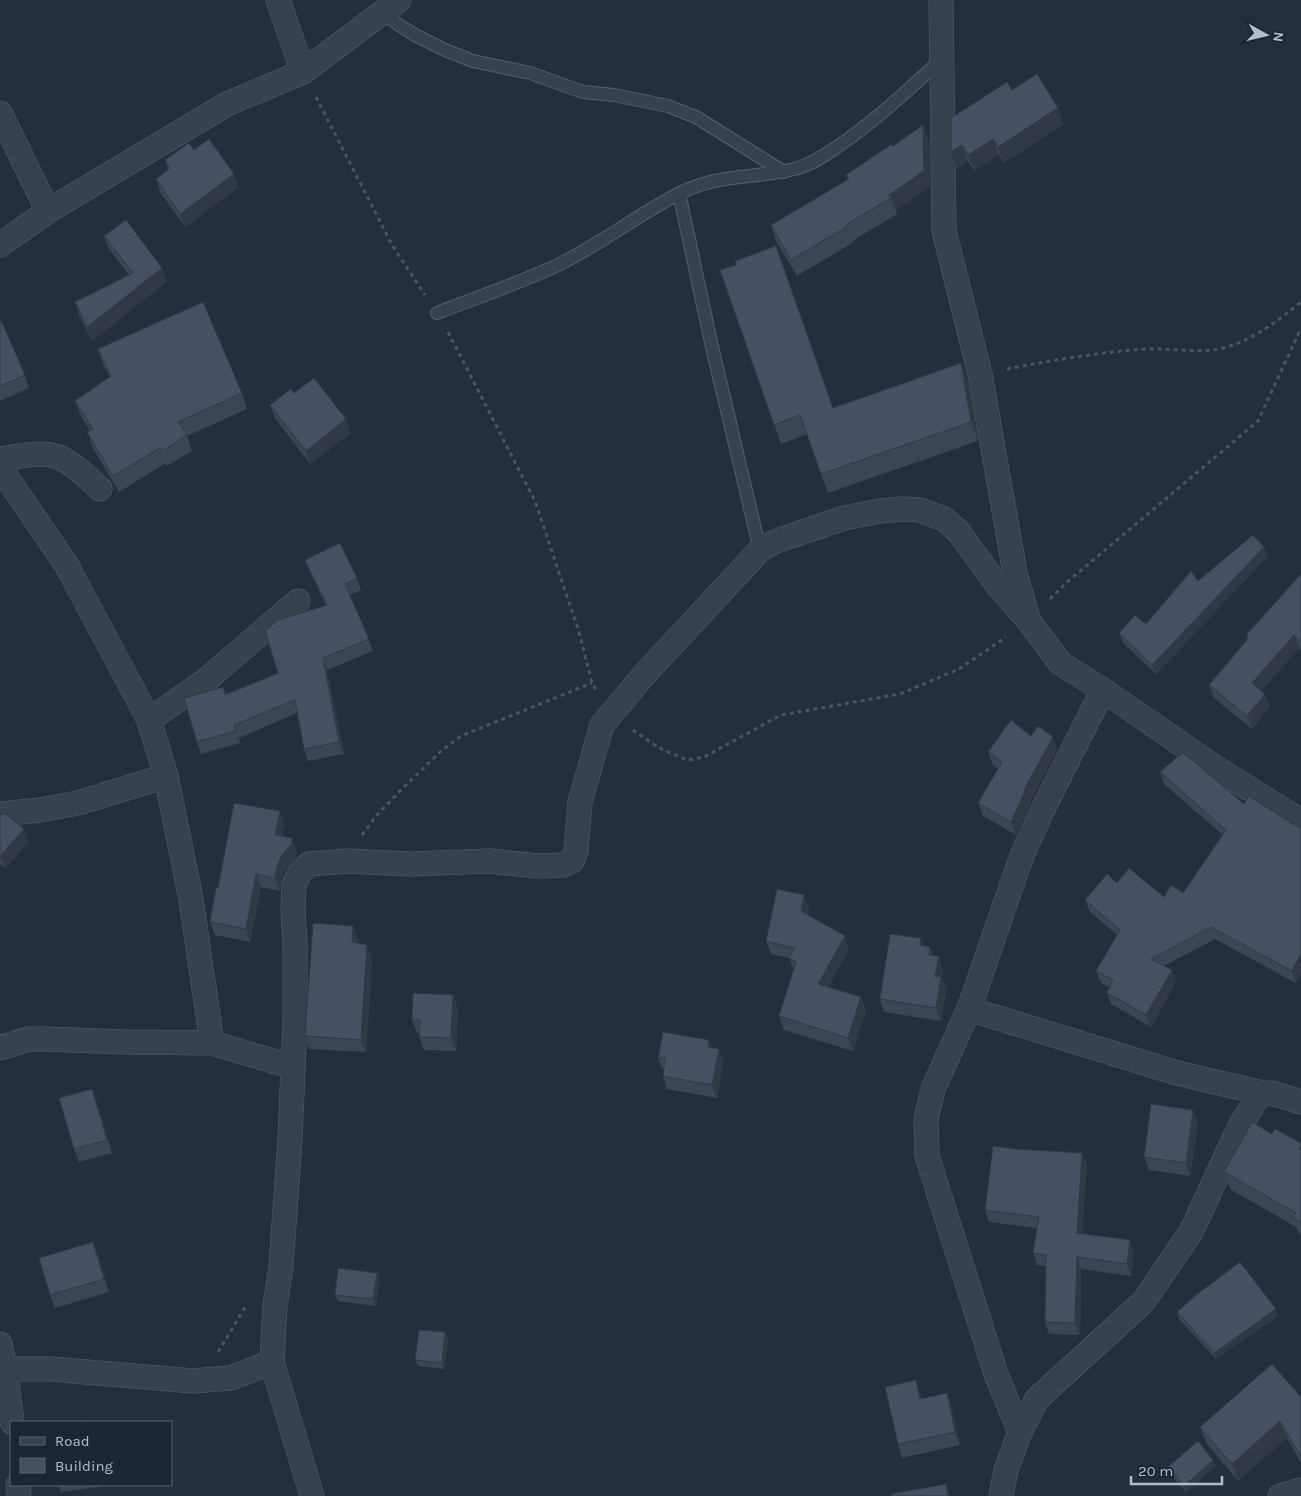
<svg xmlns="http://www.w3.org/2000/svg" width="1301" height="1496" font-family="Karla,sans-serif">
<rect width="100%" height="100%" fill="#242f3e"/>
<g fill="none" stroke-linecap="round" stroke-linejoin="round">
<g stroke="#565f6c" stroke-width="14">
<g id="service">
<path d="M381,13L413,34L445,50L473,61L530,73L583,92L614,95L668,106L696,117L784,172"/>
<path d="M679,193L712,347L760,550"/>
<path d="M437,313C478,297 520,283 560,264C602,243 639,214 680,193C718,173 758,179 798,168C812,164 825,155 837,147C875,121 908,90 942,59"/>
</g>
</g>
<g stroke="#565f6c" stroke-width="25">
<g id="minor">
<path d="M278,0L303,72"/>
<path d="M941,0L944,231L980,374L1015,573L1027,615"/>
<path d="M0,113L48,211"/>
<path d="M0,245L48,211L227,104L303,72L399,0"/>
<path d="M0,459C14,457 29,454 44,454C67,455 84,475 100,489"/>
<path d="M0,468L66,564L149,720L166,776L191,899L212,1043"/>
<path d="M149,720L205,681L298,601"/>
<path d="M0,814L40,810L78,803L166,776"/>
<path d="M969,1009L1177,1073L1262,1093"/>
<path d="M0,1048L28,1039H45L124,1042L212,1043L293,1067"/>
<path d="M0,1344L5,1369L12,1422"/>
<path d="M5,1369H51L193,1381L231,1378L272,1362"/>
<path d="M1020,1432L996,1374L927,1156L926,1119L933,1089L969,1009L1021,858L1043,809L1103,690"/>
<path d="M18,1485L19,1496"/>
<path d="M312,1496L272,1362L275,1306L281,1266L290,1140L295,1020V946L293,910L294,885L299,874L309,864L346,861L411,864L489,861L538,866L563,865L572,861L576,851L580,802L602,725L643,676L760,550L774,542L844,518L880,511L903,509L920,510L944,519L958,531L998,586L1029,621L1060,663L1103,690L1216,768L1301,821"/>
<path d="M1001,1496L1006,1470L1020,1432L1037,1399L1143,1302L1191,1232L1239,1128L1256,1100L1262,1093H1272L1301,1102"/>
<path d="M1280,1496L1301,1490"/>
</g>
</g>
<g stroke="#44595c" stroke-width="3" stroke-dasharray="4 4" stroke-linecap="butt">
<path d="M316,97L392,245L425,295"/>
<path d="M448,332L535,501L579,632L592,683L596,690"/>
<path d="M1007,369C1054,360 1100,352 1147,349C1174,348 1204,355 1230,346C1257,337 1279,320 1301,302"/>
<path d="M1050,599L1066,583L1258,421L1301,328"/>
<path d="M633,730L659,748L687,760L704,757L781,715L900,694L959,669L1006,637"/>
<path d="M362,835L376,816L398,793L440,752L461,736L592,683"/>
<path d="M218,1352L246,1306"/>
</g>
<use href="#service" stroke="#38414e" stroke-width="12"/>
<use href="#minor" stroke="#38414e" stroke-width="24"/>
</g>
<g fill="#3b4654">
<path d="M1012,90L1064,124L1004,163L999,155L974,171L968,161L957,169L951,152Z"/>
<path d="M929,141L930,187L896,210L897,214L854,240V242L797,276L776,241L771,225L848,180L846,175L893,146Z"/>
<path d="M194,150L239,187L185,227L160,192L156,179L168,170L165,160Z"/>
<path d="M104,236L167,281L92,341L79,315L75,302L129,275L109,249Z"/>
<path d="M720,270L833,408L961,363L968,383L978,441L828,493L807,434L781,444Z"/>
<path d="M0,321L25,375L29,388L0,401Z"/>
<path d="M98,349L242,393L247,409L187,436L192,451L167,466L166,463L119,492L93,448L87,432L90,431L81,416L75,401L110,377L103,364Z"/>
<path d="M294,393L351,433L310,464L275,418L270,405Z"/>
<path d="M1264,547L1268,556L1156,674L1123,643L1119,633L1146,624L1198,581Z"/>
<path d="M305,560L357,578L361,590L350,595L373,651L327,670L344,754L308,761L304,749L297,713L239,738L240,743L201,754L197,742L223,687L226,694L278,673L326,606L310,572Z"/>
<path d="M1301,574V650L1299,648L1261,691L1270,707L1252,729L1214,698L1209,685Z"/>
<path d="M1057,750L1030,802V804L1016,835L983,816L978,803L998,769L993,765L988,752Z"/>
<path d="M1160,772L1244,804L1296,983L1215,939L1164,966L1176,982L1151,1027L1111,1004L1107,993L1109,987L1101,983L1096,971L1117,935L1090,912L1085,900L1117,883L1164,897L1183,893L1223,835L1164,784Z"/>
<path d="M0,815L24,829L28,842L5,869L0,864Z"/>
<path d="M284,824L282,836L297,852L296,858L286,868L281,880L280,891L261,887L250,942L215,935L210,922L218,888Z"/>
<path d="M804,895L809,908L808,915L849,949L828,987L861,997L866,1010L853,1051L784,1030L779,1016L794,970L789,958L771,954L766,941Z"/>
<path d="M353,926L358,939V943L372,958L366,1052L309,1049L305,1036Z"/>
<path d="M921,938L923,946L930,947L933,955L943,969L942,979L946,990L941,1021L884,1012L880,999Z"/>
<path d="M458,1008L456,1051L424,1050L419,1037V1033H417L412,1020Z"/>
<path d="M712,1048L719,1049L723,1062L717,1098L667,1089L663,1076V1071L658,1058Z"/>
<path d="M97,1102L112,1153L79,1162L74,1149Z"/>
<path d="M1193,1110L1198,1123L1190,1176L1149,1170L1144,1157Z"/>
<path d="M1272,1134L1301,1143V1235L1299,1233L1296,1227L1230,1189L1224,1172Z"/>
<path d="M1015,1149L1082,1153L1087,1165L1082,1233L1134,1252L1131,1276L1081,1269L1080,1335L1049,1334L1045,1322L1046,1266L1037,1265L1033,1253L1037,1228L989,1222L985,1210Z"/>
<path d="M98,1255L109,1292L55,1308L50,1295Z"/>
<path d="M377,1273L379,1280L376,1306L338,1301L335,1295Z"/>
<path d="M1177,1312L1278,1316L1216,1359L1179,1319Z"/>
<path d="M445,1332L448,1339L444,1369L418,1366L415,1360Z"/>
<path d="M920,1393L922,1399L947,1393L951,1406L960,1445L902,1458L898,1444Z"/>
<path d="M1301,1397V1463L1287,1438L1238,1481L1207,1444L1200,1427Z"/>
<path d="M1216,1466L1186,1492L1170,1474L1168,1467Z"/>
<path d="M58,1485H98V1487L61,1492Z"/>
</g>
<g fill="#303945">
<path d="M1058,108L1064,124L1004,163L998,147Z"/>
<path d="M923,125L929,141L930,187L896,210L889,195Z"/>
<path d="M993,139L999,155L974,171L968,155Z"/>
<path d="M962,145L968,161L957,169L951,152Z"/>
<path d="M234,174L239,187L185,227L180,214Z"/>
<path d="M162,268L167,281L92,341L87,327Z"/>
<path d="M961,363L968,383L978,441L971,422Z"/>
<path d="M346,419L351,433L310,464L306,451Z"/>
<path d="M1264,547L1268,556L1156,674L1152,665Z"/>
<path d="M1294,635L1299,648L1257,696L1252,683Z"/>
<path d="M323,658L327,670L344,754L339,742Z"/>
<path d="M1265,694L1270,707L1252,729L1247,716Z"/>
<path d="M1053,737L1057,750L1030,802V804L1016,835L1011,822L1024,790Z"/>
<path d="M280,811L284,824L280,848L275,835Z"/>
<path d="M24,829L28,842L5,869L0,856Z"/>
<path d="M292,838L297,852L296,858L286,868L281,880L280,891L275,878L277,867L282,855Z"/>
<path d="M256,874L261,887L250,942L246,929Z"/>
<path d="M804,895L809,908L806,924L801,911Z"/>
<path d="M353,926L358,939L356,955L352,942Z"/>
<path d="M845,936L849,949L823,997L818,984Z"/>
<path d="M921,938L925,952L920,945Z"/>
<path d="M367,945L372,958L366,1052L361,1040Z"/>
<path d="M930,947L934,960L929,955Z"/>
<path d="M1301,954V974L1296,983L1292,971Z"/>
<path d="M939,956L943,969L942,979L946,990L941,1021L936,1008L935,976Z"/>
<path d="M1172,970L1176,982L1151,1027L1146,1015Z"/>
<path d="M453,995L458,1008L456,1051L451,1038Z"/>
<path d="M861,997L866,1010L853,1051L848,1038Z"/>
<path d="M709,1040L714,1053L708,1047Z"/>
<path d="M719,1049L723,1062L717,1098L712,1085Z"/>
<path d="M92,1089L97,1102L112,1153L107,1140Z"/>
<path d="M1193,1110L1198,1123L1190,1176L1186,1163Z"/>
<path d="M1082,1153L1087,1165L1081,1245L1077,1233Z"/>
<path d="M1130,1240L1134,1252L1131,1276L1127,1264Z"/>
<path d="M93,1242L98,1255L109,1292L104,1279Z"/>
<path d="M1077,1257L1081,1269L1080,1335L1075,1323Z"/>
<path d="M377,1273L379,1280L376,1306L373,1299Z"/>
<path d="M1276,1309L1278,1316L1216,1359L1214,1353Z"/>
<path d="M445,1332L448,1339L444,1369L442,1363Z"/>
<path d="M916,1380L920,1393L924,1412L920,1399Z"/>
<path d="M947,1393L951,1406L960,1445L955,1432Z"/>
<path d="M1280,1421L1287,1438L1238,1481L1232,1464Z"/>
<path d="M1213,1460L1216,1466L1186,1492L1184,1486Z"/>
<path d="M946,1484L950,1496H948Z"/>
</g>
<g fill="#455162" stroke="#303945">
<path d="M1037,74L1058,108L998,147L993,139L968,155L962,145L951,152V118L1007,82L1012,90Z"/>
<path d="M923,125L924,171L889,195L891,198L847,224L848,226L791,260L771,225L849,179L846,175L892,144L893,146Z"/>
<path d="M209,139L234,174L180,214L156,179L170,168L165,160L189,143L194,150Z"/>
<path d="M126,220L162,268L87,327L75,302L133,273L104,236Z"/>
<path d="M776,246L833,408L961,363L971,422L821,474L800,415L774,425L720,270L736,265L735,261Z"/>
<path d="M203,302L242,393L178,422L187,435L162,451L160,448L113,476L87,432L93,429L75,401L111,376L98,349Z"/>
<path d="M1,320L25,375L0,386V321Z"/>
<path d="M314,378L346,419L306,451L270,405L291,389L294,393Z"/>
<path d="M1253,535L1264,547L1152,665L1119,633L1135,615L1146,624L1191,571L1198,581Z"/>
<path d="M340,543L357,578L345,584L369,639L323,658L339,742L304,749L295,700L234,725L236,731L197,742L184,698L223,687L225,695L278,673L265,631L278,620L327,605L305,560Z"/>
<path d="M1301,574V642L1294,635L1252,683L1265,694L1247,716L1209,685L1247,640V634Z"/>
<path d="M1011,720L1031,736L1038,726L1053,737L1024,790L1025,791L1011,822L978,803L1002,762L988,752Z"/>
<path d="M1182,753L1194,761L1244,804L1249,796L1301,829V954L1292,971L1211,927L1151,959L1172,970L1146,1015L1107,993L1113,980L1096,971L1120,930L1085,900L1107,874L1117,883L1129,868L1164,897L1171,885L1183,893L1226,830L1160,772Z"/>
<path d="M234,803L280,811L275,835L292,838L291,845L282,855L277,867L275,878L256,874L246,929L210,922L216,888H218Z"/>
<path d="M1,814H6L24,829L0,856V815Z"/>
<path d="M777,889L804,895L801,911L845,936L818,984L861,997L848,1038L779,1016L796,962L789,958L795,948L766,941Z"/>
<path d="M313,923L353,926L352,942L367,945L361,1040L305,1036Z"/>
<path d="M890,934L921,938L920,945L930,947L929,955L939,956L935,976L941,977L936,1008L880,999Z"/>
<path d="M413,993L453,995L451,1038L419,1037L420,1020H412Z"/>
<path d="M663,1032L709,1040L708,1047L719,1049L712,1085L663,1076L665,1058H658Z"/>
<path d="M92,1089L107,1140L74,1149L59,1098Z"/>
<path d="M1151,1104L1193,1110L1186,1163L1144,1157Z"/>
<path d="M1252,1122L1272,1134L1275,1129L1301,1143L1299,1149L1301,1150V1223L1293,1216L1296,1213L1224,1172Z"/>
<path d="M993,1146L1015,1149L1082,1153L1077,1233L1130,1240L1127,1264L1077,1257L1075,1323L1045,1322L1046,1255L1033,1253L1039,1217L985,1210Z"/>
<path d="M93,1242L104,1279L50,1295L39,1258Z"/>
<path d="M1240,1262L1276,1309L1214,1353L1177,1312L1196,1295Z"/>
<path d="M338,1268L377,1273L373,1299L335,1295Z"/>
<path d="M419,1330L445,1332L442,1363L415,1360Z"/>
<path d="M1272,1364L1301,1397V1457L1280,1421L1232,1464L1200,1427Z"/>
<path d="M916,1380L920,1399L947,1393L955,1432L898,1444L885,1387Z"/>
<path d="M88,1421V1422H75Z"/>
<path d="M1198,1441L1213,1460L1184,1486L1168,1467Z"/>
<path d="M946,1484L948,1496H891V1494Z"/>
</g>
<rect x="10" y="1421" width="162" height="65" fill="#1d2633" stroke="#59626f"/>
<rect x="20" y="1437" width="25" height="8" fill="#38414e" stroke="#59626f"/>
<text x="55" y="1446" font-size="15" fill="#b4bcc9">Road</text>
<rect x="20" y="1458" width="25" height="15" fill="#455162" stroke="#59626f"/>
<text x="55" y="1471" font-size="15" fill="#b4bcc9">Building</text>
<g transform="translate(1266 35) rotate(98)" stroke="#1d2633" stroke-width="4" paint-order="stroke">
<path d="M0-4L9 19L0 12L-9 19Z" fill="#b4bcc9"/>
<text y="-8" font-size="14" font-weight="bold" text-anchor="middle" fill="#b4bcc9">N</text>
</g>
<path d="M1131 1476v8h91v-8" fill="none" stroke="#b4bcc9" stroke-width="2.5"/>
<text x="1138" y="1476" font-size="15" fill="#b4bcc9" stroke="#1d2633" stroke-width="4" paint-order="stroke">20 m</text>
</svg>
